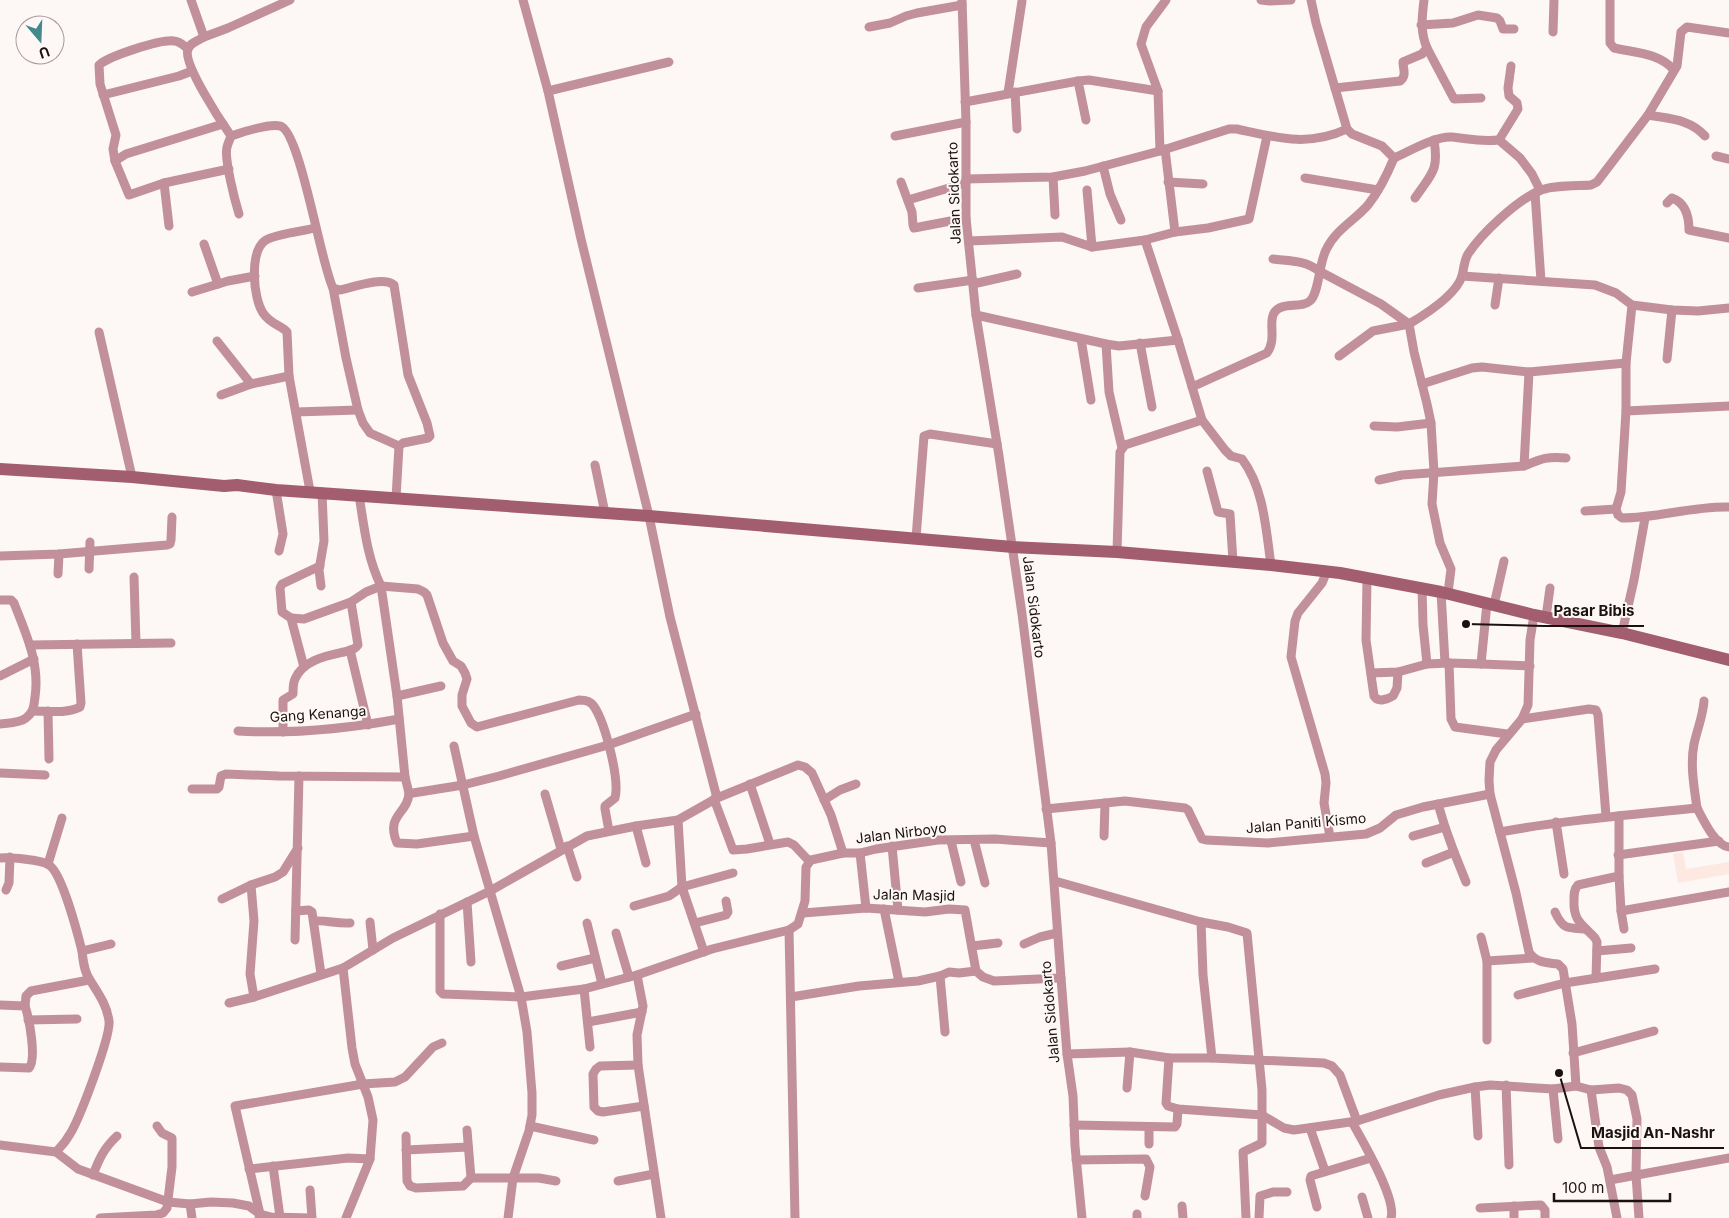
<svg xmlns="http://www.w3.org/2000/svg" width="1729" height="1218" font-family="Inter,sans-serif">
<rect width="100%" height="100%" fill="#fdf7f6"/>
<path fill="#fee8e2" d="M1683,852L1686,869L1729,862V874L1678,883L1673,854Z"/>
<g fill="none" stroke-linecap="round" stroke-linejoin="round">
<g stroke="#c2909b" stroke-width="9">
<path d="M191,0L204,37L228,28L290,0"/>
<path d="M523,0L548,91L581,239L649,516L670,617L717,798"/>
<path d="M962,0L966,122V218L976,315L999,456L1022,614L1051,843L1061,978L1067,1054L1073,1096L1075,1146L1082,1218"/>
<path d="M1261,0L1270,1L1291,0"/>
<path d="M1311,0L1316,23L1335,88L1400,81C1407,76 1403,69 1403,62L1422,54L1427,48C1420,32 1422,17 1424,0"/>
<path d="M1610,0V43L1614,48C1636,53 1659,53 1674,70"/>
<path d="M1421,25L1453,23L1478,15L1497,18L1500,21L1503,29H1514"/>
<path d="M869,27L890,23L906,16L917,13L962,5"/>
<path d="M1553,32L1554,0"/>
<path d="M204,37C199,40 190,43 188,49C182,63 222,123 231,136C243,132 269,123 280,126C300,130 321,265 333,288L340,290C354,287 383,276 394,285L408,375L427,423L430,436L428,438L403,443L399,446L396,498"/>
<path d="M1427,48L1454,99L1481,98"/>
<path d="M1078,81L1086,120"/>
<path d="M1335,88L1347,129"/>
<path d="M548,91L669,62"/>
<path d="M1015,92L1017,129"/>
<path d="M1008,93L1022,1"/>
<path d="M103,95L179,76L192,71"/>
<path d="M965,102L1078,81L1089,80L1158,91"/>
<path d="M1648,115C1670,119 1690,119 1705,136"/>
<path d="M223,124L126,154L115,161L129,195L164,183L229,169"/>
<path d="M231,136C230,139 228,143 227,147C224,159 235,201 239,214"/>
<path d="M895,136L966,122"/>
<path d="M1499,140L1518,109L1517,103L1509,96L1508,88L1511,66"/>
<path d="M1165,149L1175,232"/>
<path d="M1160,151L1158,91L1141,44L1146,27L1166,0"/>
<path d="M1716,156L1729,159"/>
<path d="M1394,158C1410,151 1435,136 1452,137C1471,139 1479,142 1499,140L1520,158L1532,174L1540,190"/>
<path d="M115,161L113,149L116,135L100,84L99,65C109,56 161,39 174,41C180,41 184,46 188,49"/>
<path d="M1103,166L1110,194L1121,220"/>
<path d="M1053,177L1055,215"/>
<path d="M1305,178L1378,190"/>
<path d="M966,179L1053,177L1085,171L1160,151L1229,129H1237C1278,138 1308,147 1347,129L1352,134L1382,146L1394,158C1387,175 1379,191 1368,205C1354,221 1335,230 1326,250C1319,263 1319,293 1310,301C1301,309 1281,301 1274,313C1268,323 1277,339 1267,353L1192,387"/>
<path d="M901,182L912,212L913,225L914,228L966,218"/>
<path d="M1168,182L1203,184"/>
<path d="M164,183L169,226"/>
<path d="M1087,190L1092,247"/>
<path d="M1535,193L1541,281"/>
<path d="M1415,198C1432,173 1439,171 1434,140"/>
<path d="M908,200L966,183"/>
<path d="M1667,203L1672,198C1686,203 1689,217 1689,230L1729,238"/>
<path d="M1145,240L1178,340L1202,420L1225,450L1231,456L1242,459C1264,488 1266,530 1271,565"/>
<path d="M969,241L1062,237L1092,247L1145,240L1175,232L1208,228L1249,219L1267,136"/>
<path d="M204,244L218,284"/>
<path d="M1273,259C1289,261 1305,260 1319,271L1381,304L1409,324"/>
<path d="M1462,276L1595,285L1616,293L1632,305L1672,310L1698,311L1729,308"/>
<path d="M973,284L1017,274"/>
<path d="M333,288L346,358L358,410L363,423L370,433L399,446"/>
<path d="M918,288L973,280"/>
<path d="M192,292L228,281L255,276"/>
<path d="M1495,305L1499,278"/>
<path d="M1632,305L1626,363V411L1621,492L1616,509L1618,515L1622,518C1658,518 1692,506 1729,507"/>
<path d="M976,315L1106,344L1119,346L1178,340"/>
<path d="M99,332L132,477"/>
<path d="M1081,339L1091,400"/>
<path d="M217,341L251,384"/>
<path d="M1140,343L1152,407"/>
<path d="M1106,344L1109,392L1122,448"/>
<path d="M1339,356L1373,331L1409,324"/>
<path d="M1667,359L1672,310"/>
<path d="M1422,384L1472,368L1482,367L1529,372L1626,363"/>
<path d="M221,395L251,384L289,376"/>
<path d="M1626,411L1729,406"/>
<path d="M296,412L358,410"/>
<path d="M1374,426L1397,427L1431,423"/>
<path d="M595,465L605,513"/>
<path d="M1524,466L1529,372"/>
<path d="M1207,471L1218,512L1230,514L1233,562"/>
<path d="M1379,480L1402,475L1524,466C1541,459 1547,456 1566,458"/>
<path d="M276,490L283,534L279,551"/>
<path d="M310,491L289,376L287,332C281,325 271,325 263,313C253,298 249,251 266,240C275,234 304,231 315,228"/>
<path d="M359,495C364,526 367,558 381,586L397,696L405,777L409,793H413L463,785L499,776L608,745L696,714"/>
<path d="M1585,511L1616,509"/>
<path d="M916,538L924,436L930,434L997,444"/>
<path d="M1117,552L1120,452L1125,445L1202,420"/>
<path d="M0,556L59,554L167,545L170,544L171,540L172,517"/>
<path d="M89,569L90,542"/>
<path d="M1327,571L1322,583L1298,613L1295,621L1291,657L1325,774L1326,783L1324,803L1330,837"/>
<path d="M58,574L59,554"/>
<path d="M134,577L136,643"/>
<path d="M1367,578L1366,640L1374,696C1378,703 1388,699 1393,696L1397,688L1398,672"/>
<path d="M321,586L319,570L324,541L322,492"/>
<path d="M1422,588L1423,625L1427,664"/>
<path d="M1441,592L1445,663"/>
<path d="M1448,593L1451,569L1440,543L1432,504L1434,472L1431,423L1427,404L1414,352L1409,324C1426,314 1456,295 1462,276C1464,268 1464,261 1468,254C1482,233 1516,201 1539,191C1550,185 1578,186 1591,185L1597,182L1648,115L1677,66L1681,32L1687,27L1729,33"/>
<path d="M0,600H11L14,603C26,634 40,663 35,697C34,705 34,712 26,718C20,723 8,723 0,724"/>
<path d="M1487,603L1481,664L1449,663L1451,719L1455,727L1507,734"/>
<path d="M1494,605L1504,561"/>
<path d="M1534,615L1530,640L1528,705L1522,719L1496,750L1490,762L1489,780L1490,794L1516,893L1529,952C1535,962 1546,963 1558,964L1563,969L1572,1024L1576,1086L1591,1090L1619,1088L1627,1090L1632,1095L1637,1119L1636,1175L1639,1218"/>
<path d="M1546,617L1550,588"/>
<path d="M291,618L304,619L351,602L366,592L381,586L418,589L424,592L427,595L443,643L453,661L461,666L465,673L467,679L462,695V706L471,723L477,727L579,700C586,700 591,701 595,708C605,724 620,779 615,798L605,806V809L609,831"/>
<path d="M1622,633L1634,580L1645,518"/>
<path d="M30,645L171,643"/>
<path d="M350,650L368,725"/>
<path d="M1481,664L1530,666"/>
<path d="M304,667L291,618L282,612L280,588L282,584L320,566"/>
<path d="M1371,673L1398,672L1427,664L1449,663"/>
<path d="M0,676L34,659"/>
<path d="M397,696L441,686"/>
<path d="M33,711C47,711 67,714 80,707L81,703L77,644"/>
<path d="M48,711L49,759"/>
<path d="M1522,719L1589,709L1596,710L1598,715L1606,816"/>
<path d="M238,731C292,734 346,729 399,719"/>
<path d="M283,732V700L293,694C293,690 293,683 295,679C303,660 326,656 344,652C350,650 355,650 358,645L351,602"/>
<path d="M454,746L474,836L521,997L527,1032L532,1093V1115L529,1131L513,1178L508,1218"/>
<path d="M0,773L45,775"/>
<path d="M750,784L770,844"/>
<path d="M192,789H217L219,787L221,776L226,774L279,776L405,777"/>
<path d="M409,793C408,814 385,815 397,843L417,844L474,836"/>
<path d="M545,794L561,849"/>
<path d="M714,799L733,850L747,849L788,842L794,845L809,861"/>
<path d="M824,800L840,790L856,784"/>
<path d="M1697,808C1694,786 1690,765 1694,744C1697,730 1703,716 1704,701"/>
<path d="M1046,809L1125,801L1185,808L1188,810L1202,839L1206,840L1268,843L1366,834L1380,828L1396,815L1423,807L1490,794"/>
<path d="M678,820L682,887L704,952"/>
<path d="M1556,822L1564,874"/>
<path d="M636,826L646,863"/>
<path d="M1500,832C1566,820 1630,815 1697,808C1703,819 1715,846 1729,847"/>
<path d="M1104,836L1105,803"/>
<path d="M1413,836L1445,827L1438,804"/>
<path d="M974,840L985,883"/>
<path d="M951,841L961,882"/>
<path d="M567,846L577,877"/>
<path d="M892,846L898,910"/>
<path d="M1454,852L1466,882"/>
<path d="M860,853L866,908"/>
<path d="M1618,855L1719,841"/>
<path d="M0,858C10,857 42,860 49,865C62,873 78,935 82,951L111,944"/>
<path d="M1426,863L1454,852L1445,827"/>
<path d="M48,864L62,818"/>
<path d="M1619,876L1621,911L1729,892"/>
<path d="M1055,881L1201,922L1228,927L1247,933L1262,1090V1143L1243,1152L1246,1218"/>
<path d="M251,885L254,921L250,974L254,997"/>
<path d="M6,890L9,883L10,857"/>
<path d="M222,899L251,885L275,877L283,872L298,848"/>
<path d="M467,902L471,962"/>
<path d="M634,906L669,896L682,887L733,873"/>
<path d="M884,909L899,982"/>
<path d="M296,911L309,910L312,912L321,974"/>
<path d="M1621,911L1624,929"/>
<path d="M1555,912C1563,930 1568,928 1586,929"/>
<path d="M803,913L866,908L925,912L949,909L965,910L976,971L983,977L994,981L1061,978"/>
<path d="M440,914V991L443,994L521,997L584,989L637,975"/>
<path d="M314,921C327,920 337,924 350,923"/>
<path d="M370,922L373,950"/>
<path d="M1201,922L1203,975L1212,1058"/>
<path d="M587,923L602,984"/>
<path d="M695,923L726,915L728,912L726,901"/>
<path d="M789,930L795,1218"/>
<path d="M616,933L629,977"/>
<path d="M1481,937L1487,961V1040"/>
<path d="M295,940L299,776"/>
<path d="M1024,944L1040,937L1057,933"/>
<path d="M972,946L998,943"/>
<path d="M1597,951L1631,948"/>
<path d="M1487,961L1533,958"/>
<path d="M561,966L595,958"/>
<path d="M940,976L945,1032"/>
<path d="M1596,978L1597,942L1595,938C1582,924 1573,921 1574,900C1574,894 1574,889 1578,885L1619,876V816"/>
<path d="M584,989L590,1047"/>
<path d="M1518,995L1565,983L1655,969"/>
<path d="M791,997L859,986L918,981L940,976L949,972L959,973L976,971"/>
<path d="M229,1003L254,997L343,968"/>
<path d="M0,1005L25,1006C29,1018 37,1059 29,1068L0,1067"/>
<path d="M25,1006L26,996L31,991L89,980"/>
<path d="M28,1020L77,1019"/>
<path d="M588,1022L642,1012"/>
<path d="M1573,1053L1654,1031"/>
<path d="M1067,1054L1130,1052L1169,1058H1212L1324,1063L1332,1066L1340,1075L1357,1121"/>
<path d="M1169,1058L1166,1103L1168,1106L1178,1109L1262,1115L1284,1128L1294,1130L1357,1121L1439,1095L1475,1087L1490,1085L1553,1089L1576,1086"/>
<path d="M638,1065L600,1066L596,1069L593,1074L594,1107L598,1111L603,1112L644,1106"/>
<path d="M1506,1085L1509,1165"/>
<path d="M1475,1087L1478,1136"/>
<path d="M1127,1088L1130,1052"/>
<path d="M1553,1089L1558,1139"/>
<path d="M1591,1090L1599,1147L1607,1167L1617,1218"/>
<path d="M1352,1122C1362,1140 1397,1199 1391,1218"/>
<path d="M1074,1125L1175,1127L1177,1124L1178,1109"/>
<path d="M530,1126L594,1140"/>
<path d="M1310,1128L1325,1171"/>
<path d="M467,1130L471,1178H539L556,1181"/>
<path d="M406,1136L407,1181L410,1186L416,1188L463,1186L471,1178"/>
<path d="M1149,1144V1127"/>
<path d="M0,1145L56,1152L78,1169L168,1202L190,1204L211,1202L233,1203L249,1206L260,1214L271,1217L311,1218"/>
<path d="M406,1150L468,1147"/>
<path d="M56,1152C60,1147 65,1143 68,1137C78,1124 111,1036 109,1021C107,1005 98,993 90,980C84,972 83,960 82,951"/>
<path d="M370,1159L373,1120L368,1097L355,1064L352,1048L343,968L393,938L490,891L587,836L636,826L678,820L717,798L798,765L805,767L812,773L831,815L843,853"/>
<path d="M1076,1160L1146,1159L1150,1167L1145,1196"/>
<path d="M273,1166L280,1217"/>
<path d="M249,1169L348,1158L370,1159L346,1218"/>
<path d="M93,1175C99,1159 104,1148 117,1136"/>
<path d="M1610,1180L1729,1158"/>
<path d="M618,1181L654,1174"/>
<path d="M310,1190L312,1218"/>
<path d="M1362,1197L1368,1218"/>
<path d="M190,1204L192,1218"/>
<path d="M1182,1206L1183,1218"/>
<path d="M1514,1206V1218"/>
<path d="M1317,1207L1310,1180L1311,1176L1371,1158"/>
<path d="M1480,1208L1541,1205L1545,1210V1218"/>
<path d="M1137,1214V1218"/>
<path d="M100,1218L156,1215L163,1213L167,1208L172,1167V1138L162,1133L157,1126"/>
<path d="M259,1218L260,1214L235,1106L363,1084L395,1082L405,1077L433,1047L442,1043"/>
<path d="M661,1218L638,1065L637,1035L643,1006L637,975L712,949L789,930L798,924L805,901L806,867L811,860L843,853H860L876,849L938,840L995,839L1051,843"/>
<path d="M1259,1218L1260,1196L1273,1192H1287"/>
</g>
<path stroke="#a25d6f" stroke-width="12" d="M0,469L132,477L224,486L237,485L276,490L649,516L1013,547L1117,552L1271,565L1340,573L1441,592L1534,615L1622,633L1729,660"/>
</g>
<g text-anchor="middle" stroke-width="4" stroke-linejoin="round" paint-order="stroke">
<g font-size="14" fill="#1b1210" stroke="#fdf7f6">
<text transform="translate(954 193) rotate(-92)" y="5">Jalan Sidokarto</text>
<text transform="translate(1034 607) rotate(83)" y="5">Jalan Sidokarto</text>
<text transform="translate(318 714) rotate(-4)" y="5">Gang Kenanga</text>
<text transform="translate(1306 823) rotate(-5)" y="5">Jalan Paniti Kismo</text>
<text transform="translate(901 833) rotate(-7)" y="5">Jalan Nirboyo</text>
<text transform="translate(914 895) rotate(1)" y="5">Jalan Masjid</text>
<text transform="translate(1050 1012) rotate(-95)" y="5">Jalan Sidokarto</text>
</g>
</g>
<path fill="none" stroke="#1b1210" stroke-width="2" d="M1466 624L1544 626H1644M1559 1073L1581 1148H1724"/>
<g fill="#1b1210" stroke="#fdf7f6" stroke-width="2">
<circle cx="1466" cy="624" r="5"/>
<circle cx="1559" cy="1073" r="5"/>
</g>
<g font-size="15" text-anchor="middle" font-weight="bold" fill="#1b1210" stroke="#fdf7f6" stroke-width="4" stroke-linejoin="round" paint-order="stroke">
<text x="1594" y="616">Pasar Bibis</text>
<text x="1653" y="1138">Masjid An-Nashr</text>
</g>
<g transform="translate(40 40) rotate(161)"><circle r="24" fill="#fdf7f6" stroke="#a39b9a"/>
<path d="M0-4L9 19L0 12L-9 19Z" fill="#428a8c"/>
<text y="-8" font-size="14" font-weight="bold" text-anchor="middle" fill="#1b1210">U</text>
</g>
<path d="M1554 1193v8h116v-8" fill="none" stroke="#1b1210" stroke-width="2.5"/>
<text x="1562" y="1193" font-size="15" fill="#1b1210" stroke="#fdf7f6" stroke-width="4" paint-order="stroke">100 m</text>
</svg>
